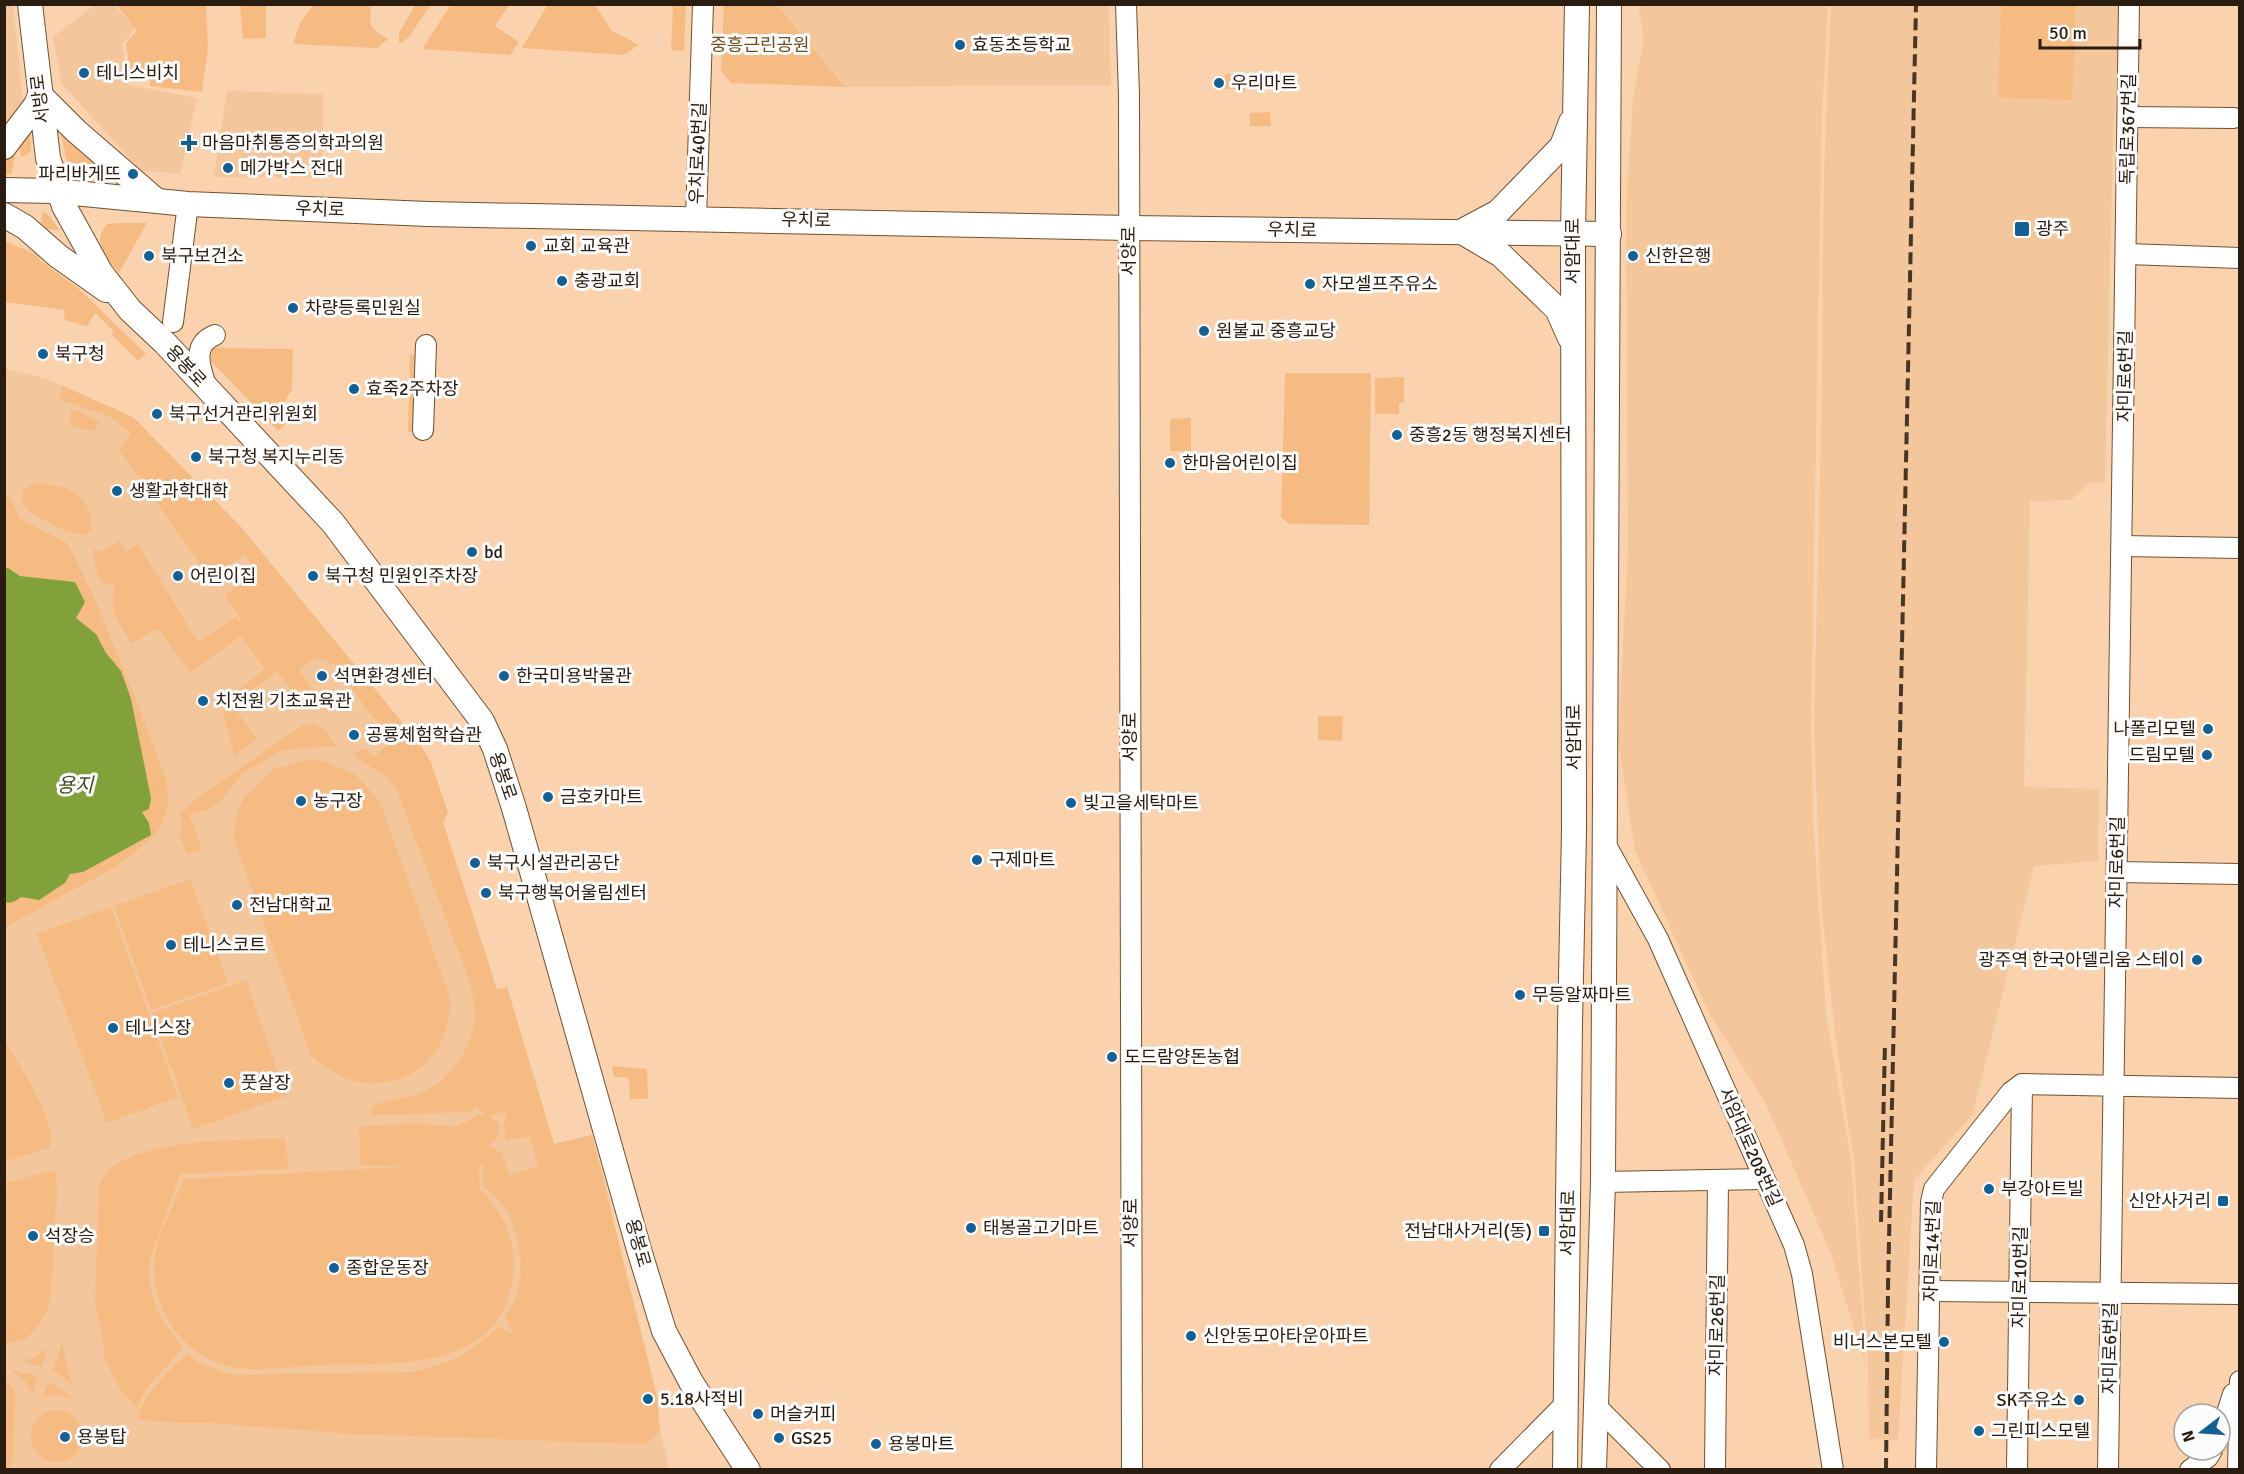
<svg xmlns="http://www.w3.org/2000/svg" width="2244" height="1474" font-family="Signika,'Noto Sans KR',sans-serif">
<rect width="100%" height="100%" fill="#fad3ae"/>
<g fill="#f3c69b">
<path d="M5,5H13L23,100L5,131Z"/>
<path d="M95,5H114L135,28L122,45L128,85L197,98L180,174L140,170L62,84L53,37Z"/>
<path d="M777,5H1109L1111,85L845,87Z"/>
<path d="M1638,5H1828L1822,113L1819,269L1811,726L1813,815L1826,1015L1851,1160L1866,1367L1831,1254L1765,1102L1710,1015L1635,851L1618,740L1628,550L1626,207L1633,100L1644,39Z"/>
<path d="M1831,5H2120L2113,141L2105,483H2089L2071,500L2030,501L2024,787L2099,789L2098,861L2034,866L1973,1114L1914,1180L1898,1440L1869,1439L1868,1366L1854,1163L1835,1033L1820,893L1814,720L1821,437L1824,171Z"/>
<path d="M227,91L323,94V178L214,177Z"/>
<path d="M5,369L45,378L133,417L241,527L420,744L431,763L448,813L443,822L497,989L507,987L554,1144L592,1135L606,1185L669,1469L5,1470Z"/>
</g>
<g fill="#f6bb82" fill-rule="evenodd">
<path d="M451,4L509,5L495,26L519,42L510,55L422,49Z"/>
<path d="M548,4L595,5L612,31L639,45L624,55L522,48Z"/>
<path d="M117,5H206L208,47L202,92L150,86V77L131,80L126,43L137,31Z"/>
<path d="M240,5H266V38L243,39Z"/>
<path d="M313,5H371C369,27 369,27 388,39L377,48L293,44L300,23Z"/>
<path d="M415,5H431L408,38L399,44V33Z"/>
<path d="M673,5H686L684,51L671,50Z"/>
<path d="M724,5H777L845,87L731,83L721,71Z"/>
<path d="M2001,5H2076L2072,100L1998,97Z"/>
<path d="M1225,74H1244L1245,92H1237V89H1225Z"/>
<path d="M1270,112L1271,126H1250V113Z"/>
<path d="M58,121L124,178L77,173L68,166Z"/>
<path d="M30,124L31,152L21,157L18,140Z"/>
<path d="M12,147C16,157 14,164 11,174L5,175V155Z"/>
<path d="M42,212L46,213L60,230L41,229Z"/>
<path d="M120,223H147L119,273C106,257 91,244 107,224Z"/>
<path d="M5,241L35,254L41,261L79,289L146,354L138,361L112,335L114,332L95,313L87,326L64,320L65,310L5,302Z"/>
<path d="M212,348L293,349L292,390L285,400L286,424L278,431L211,361Z"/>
<path d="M422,354L420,432H408L410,355Z"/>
<path d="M1285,373H1371L1369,525L1289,524L1281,517Z"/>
<path d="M1404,377V403H1399V414H1375V378Z"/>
<path d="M63,386L133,417L241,527L420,744L431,763L448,813L443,822L497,990L507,987L554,1144L592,1135L657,1396L660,1430L648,1443L641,1444L353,1434L212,1423H174L138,1419C144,1391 169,1373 188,1353L197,1362L230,1375L414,1372L459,1358L494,1332L498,1326L513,1335L505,1316C509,1309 516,1300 518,1291C525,1262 518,1222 498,1199C494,1194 488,1190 484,1187L483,1165H479L480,1189C503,1213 517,1240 513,1274C502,1374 397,1362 323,1365C299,1366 260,1371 237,1368C183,1359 145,1305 156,1251C161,1228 175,1201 184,1179L417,1166H361L359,1127L415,1123L452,1127L466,1122L478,1114L485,1115L475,1106L474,1110L466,1112L371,1115V1107C396,1095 414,1102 439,1082C458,1067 471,1044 475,1020C478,994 455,944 446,919C429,876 413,833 397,790L387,778L352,754L365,749L374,757L388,745L382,735L381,724L371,715L334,664L315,658L299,670L319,699L310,707L305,708L277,671L232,705L257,739L234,756L224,715L229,697L265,669L241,636L191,672C178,659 170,643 158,629L131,643C124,629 107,609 115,593L113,585L101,582C96,571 93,561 94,548L98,552L120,541L127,551L138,544L198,642L236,617L240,623L242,621L225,595L256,573L245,555L213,576H209L119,450L131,433L109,416L59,399ZM507,1111L504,1127L506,1140L530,1136L538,1167L509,1175L502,1153L489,1146C498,1139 501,1134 499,1123L490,1116Z"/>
<path d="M71,410H75L100,422L93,431L70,426Z"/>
<path d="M1191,418V451H1170V419Z"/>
<path d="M35,483C66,485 91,494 92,528L85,535C72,535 36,518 27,509C22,503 21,498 23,491Z"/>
<path d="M5,494L11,499L20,519L67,543L75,558L96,602L140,710L166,779L168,795L167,809L159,829L151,839L117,866L5,927V902L17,900L21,897L66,881L70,874L84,872L149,823L142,812L151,798L121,671L106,653L96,634L76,618L75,582L20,576L8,568L5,569Z"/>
<path d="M1318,716H1343L1342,741L1318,740Z"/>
<path d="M315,724L325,730L336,746L285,750L276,753L243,773L220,802L210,809L189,815L202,849L187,854L179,834L182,825L180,814L182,811L204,793L303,725Z"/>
<path d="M306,760L322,761L355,774L380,802L450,998C453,1079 365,1111 311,1055L233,836L236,818L244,798L274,769Z"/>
<path d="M190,879L228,983L151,1010L114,906Z"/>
<path d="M111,907L178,1097L107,1123L37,934Z"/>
<path d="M246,980L286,1096L193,1129L173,1071L188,1065L172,1070L152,1013Z"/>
<path d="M4,1039C16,1060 61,1127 49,1148L5,1161Z"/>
<path d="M612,1066L647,1069L648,1099H630L629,1079L626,1077H614Z"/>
<path d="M285,1138L289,1169L180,1174L148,1265L151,1291L159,1315L183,1348L145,1390L137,1408L120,1389L105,1360L102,1334L95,1305L99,1185C102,1180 105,1173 109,1169C149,1138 236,1141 285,1138Z"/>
<path d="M50,1171L56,1173L57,1190L51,1290L48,1310L32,1333L24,1339L5,1344L4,1191L9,1190L5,1183Z"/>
<path d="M62,1343L69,1375L74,1386L53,1370Z"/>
<path d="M48,1348L41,1367L23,1361L37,1356Z"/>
<path d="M11,1370L38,1376L32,1394L26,1382Z"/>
<path d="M4,1382L9,1384L15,1391L13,1460L7,1470L4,1469Z"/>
<path d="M49,1382L73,1398L58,1395L43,1396Z"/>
<circle cx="57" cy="1436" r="26"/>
</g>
<path fill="#82a13b" d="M8,568L20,576L75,582L85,602L76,618L96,634L106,653L121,671L131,699L151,798L149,809L142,812L149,823L151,835L83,872L70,874L65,883L39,900L21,897C16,901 11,904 4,902V569Z"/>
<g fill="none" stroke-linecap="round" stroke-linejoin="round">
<g stroke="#72502f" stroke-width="22">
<g id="minor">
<path d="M1126,4L1129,95L1132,1470"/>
<path d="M2128,117L2234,118"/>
<path d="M696,218L703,4"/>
<path d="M2127,254L2240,258"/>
<path d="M173,322L188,204"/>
<path d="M207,389C201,369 190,345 215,335"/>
<path d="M423,430L426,345"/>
<path d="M2122,546L2240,548"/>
<path d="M1606,845L1658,939L1794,1245L1802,1274L1833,1470"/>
<path d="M2117,872L2240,874"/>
<path d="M1603,1182L1764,1179"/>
<path d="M1931,1291L2240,1294"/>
<path d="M1596,1406L1660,1470"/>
<path d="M2220,1435L2233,1394"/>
<path d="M1500,1470L1566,1403"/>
<path d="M1715,1470L1718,1180"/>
<path d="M1926,1470L1931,1202L1934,1189L2011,1092L2022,1084L2240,1088"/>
<path d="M2017,1470L2022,1084"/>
<path d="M2108,1470L2129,4"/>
<path d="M2190,1470L2208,1457L2212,1450"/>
<path d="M2238,1470L2240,1381"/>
</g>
</g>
<g stroke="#72502f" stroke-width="26">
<g id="major">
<path d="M30,4L48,158L64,206L101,273L130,310L165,343L333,523L482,721L495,749L514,808L640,1253L664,1331L691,1382L748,1470"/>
<path d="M40,95L76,131L157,201"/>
<path d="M4,147L36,105L40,95"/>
<path d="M4,190L53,191L188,204L428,214L1129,228L1609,234"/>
<path d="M4,215L25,227L58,256L106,290"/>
<path d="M1466,229L1498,212L1562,146L1571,122"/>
<path d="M1462,232L1501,255L1557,309L1570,338"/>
<path d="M1565,1470L1570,1025L1574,831L1573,234L1577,4"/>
<path d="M1594,1470L1603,1182L1609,4"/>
</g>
</g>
<use href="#minor" stroke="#fff" stroke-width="20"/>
<use href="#major" stroke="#fff" stroke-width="24"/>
<g stroke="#483625" stroke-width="4" stroke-dasharray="12 6" stroke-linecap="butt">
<path d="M1881,1222L1885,1042"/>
<path d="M1886,1470L1888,1287L1916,4"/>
</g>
</g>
<g fill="#145f93" stroke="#fcfcfc" stroke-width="2">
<circle cx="960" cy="45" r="6"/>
<circle cx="84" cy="73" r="6"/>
<circle cx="1219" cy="83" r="6"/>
<path d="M186 134h6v6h6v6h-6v6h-6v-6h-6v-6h6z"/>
<circle cx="228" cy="168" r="6"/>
<circle cx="133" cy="174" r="6"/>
<rect x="2014" y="221" width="16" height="16" rx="3"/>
<circle cx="531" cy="246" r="6"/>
<circle cx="149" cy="256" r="6"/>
<circle cx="1633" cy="256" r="6"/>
<circle cx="562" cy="281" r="6"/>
<circle cx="1310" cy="284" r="6"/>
<circle cx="293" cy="308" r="6"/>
<circle cx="1204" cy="331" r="6"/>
<circle cx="43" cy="354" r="6"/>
<circle cx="354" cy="389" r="6"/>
<circle cx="157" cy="414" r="6"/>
<circle cx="1397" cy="435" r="6"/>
<circle cx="196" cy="457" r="6"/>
<circle cx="1170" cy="463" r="6"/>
<circle cx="117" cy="491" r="6"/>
<circle cx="472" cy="552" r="6"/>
<circle cx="178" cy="576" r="6"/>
<circle cx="313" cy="576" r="6"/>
<circle cx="322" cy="676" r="6"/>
<circle cx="504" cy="676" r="6"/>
<circle cx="203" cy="701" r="6"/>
<circle cx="2208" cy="729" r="6"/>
<circle cx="354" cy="735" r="6"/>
<circle cx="2207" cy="755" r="6"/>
<circle cx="548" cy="797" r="6"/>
<circle cx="301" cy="801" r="6"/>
<circle cx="1071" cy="803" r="6"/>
<circle cx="977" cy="860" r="6"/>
<circle cx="475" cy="863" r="6"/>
<circle cx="486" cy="893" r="6"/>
<circle cx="237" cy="905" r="6"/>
<circle cx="171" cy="945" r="6"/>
<circle cx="2197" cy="960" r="6"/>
<circle cx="1520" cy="995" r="6"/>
<circle cx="113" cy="1028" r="6"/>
<circle cx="1112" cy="1057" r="6"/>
<circle cx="229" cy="1083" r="6"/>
<circle cx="1989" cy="1189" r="6"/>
<rect x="2217" y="1195" width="12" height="12" rx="3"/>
<circle cx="971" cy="1228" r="6"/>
<rect x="1538" y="1225" width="12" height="12" rx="3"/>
<circle cx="33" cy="1236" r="6"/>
<circle cx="334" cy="1268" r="6"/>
<circle cx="1191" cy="1336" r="6"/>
<circle cx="1944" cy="1342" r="6"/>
<circle cx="648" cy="1399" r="6"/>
<circle cx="2079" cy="1400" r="6"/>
<circle cx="758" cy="1414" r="6"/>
<circle cx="1979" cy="1431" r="6"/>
<circle cx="65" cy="1437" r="6"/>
<circle cx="779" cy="1438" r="6"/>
<circle cx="876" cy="1444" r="6"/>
</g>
<g text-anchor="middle" stroke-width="6" stroke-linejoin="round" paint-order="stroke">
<g font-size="18" fill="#754d22" stroke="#fcfcfc">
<text x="760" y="51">중흥근린공원</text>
</g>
<g font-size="18" fill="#2a1c0e" stroke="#fcfcfc" text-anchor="start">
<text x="972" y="51">효동초등학교</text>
<text x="96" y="79">테니스비치</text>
<text x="1231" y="89">우리마트</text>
<text x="202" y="149">마음마취통증의학과의원</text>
<text x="240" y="174">메가박스 전대</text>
<text x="121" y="180" text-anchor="end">파리바게뜨</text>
<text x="2036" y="235">광주</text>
<text x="543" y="252">교회 교육관</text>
<text x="161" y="262">북구보건소</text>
<text x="1645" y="262">신한은행</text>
<text x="574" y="287">충광교회</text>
<text x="1322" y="290">자모셀프주유소</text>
<text x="305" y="314">차량등록민원실</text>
<text x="1216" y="337">원불교 중흥교당</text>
<text x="55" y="360">북구청</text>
<text x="366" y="395">효죽2주차장</text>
<text x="169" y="420">북구선거관리위원회</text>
<text x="1409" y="441">중흥2동 행정복지센터</text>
<text x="208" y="463">북구청 복지누리동</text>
<text x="1182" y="469">한마음어린이집</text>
<text x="129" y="497">생활과학대학</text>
<text x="484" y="558">bd</text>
<text x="190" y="582">어린이집</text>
<text x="325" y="582">북구청 민원인주차장</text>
<text x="334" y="682">석면환경센터</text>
<text x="516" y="682">한국미용박물관</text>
<text x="215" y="707">치전원 기초교육관</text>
<text x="2196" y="735" text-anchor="end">나폴리모텔</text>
<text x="366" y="741">공룡체험학습관</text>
<text x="2195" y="761" text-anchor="end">드림모텔</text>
<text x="560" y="803">금호카마트</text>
<text x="313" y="807">농구장</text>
<text x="1083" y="809">빛고을세탁마트</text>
<text x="989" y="866">구제마트</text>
<text x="487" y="869">북구시설관리공단</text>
<text x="498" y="899">북구행복어울림센터</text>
<text x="249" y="911">전남대학교</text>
<text x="183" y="951">테니스코트</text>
<text x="2185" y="966" text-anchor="end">광주역 한국아델리움 스테이</text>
<text x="1532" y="1001">무등알짜마트</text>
<text x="125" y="1034">테니스장</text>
<text x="1124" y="1063">도드람양돈농협</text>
<text x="241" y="1089">풋살장</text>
<text x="2001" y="1195">부강아트빌</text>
<text x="2211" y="1207" text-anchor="end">신안사거리</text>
<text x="983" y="1234">태봉골고기마트</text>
<text x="1532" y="1237" text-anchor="end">전남대사거리(동)</text>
<text x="45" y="1242">석장승</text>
<text x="346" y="1274">종합운동장</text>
<text x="1203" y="1342">신안동모아타운아파트</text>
<text x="1932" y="1348" text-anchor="end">비너스본모텔</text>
<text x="660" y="1405">5.18사적비</text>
<text x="2067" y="1406" text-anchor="end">SK주유소</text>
<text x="770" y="1420">머슬커피</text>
<text x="1991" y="1437">그린피스모텔</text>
<text x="77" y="1443">용봉탑</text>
<text x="791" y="1444">GS25</text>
<text x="888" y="1450">용봉마트</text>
</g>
<g font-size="18" fill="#2a1c0e" stroke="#fcfcfc">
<text transform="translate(40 99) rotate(-97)" y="6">서방로</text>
<text transform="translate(2128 129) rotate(-89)" y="6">독립로367번길</text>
<text transform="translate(698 153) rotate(-88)" y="6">우치로40번길</text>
<text transform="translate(320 209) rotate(2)" y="6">우치로</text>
<text transform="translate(806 220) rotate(1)" y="6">우치로</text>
<text transform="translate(1292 230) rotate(1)" y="6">우치로</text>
<text transform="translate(1129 251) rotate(-90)" y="6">서양로</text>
<text transform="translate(1573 251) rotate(-90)" y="6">서암대로</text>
<text transform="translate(186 366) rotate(47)" y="6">용봉로</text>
<text transform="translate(2125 376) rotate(-89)" y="6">자미로6번길</text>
<text transform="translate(1130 737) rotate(-90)" y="6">서양로</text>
<text transform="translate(1574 737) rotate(-90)" y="6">서암대로</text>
<text transform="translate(503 776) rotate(71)" y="6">용봉로</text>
<text transform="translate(2117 862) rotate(-89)" y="6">자미로6번길</text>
<text transform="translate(1750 1147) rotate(66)" y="6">서암대로208번길</text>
<text transform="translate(1131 1223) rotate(-90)" y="6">서양로</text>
<text transform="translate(1568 1223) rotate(-89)" y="6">서암대로</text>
<text transform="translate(638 1243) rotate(74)" y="6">용봉로</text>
<text transform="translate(1932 1251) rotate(-88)" y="6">자미로14번길</text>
<text transform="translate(2020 1277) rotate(-89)" y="6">자미로10번길</text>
<text transform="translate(1717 1325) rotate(-89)" y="6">자미로26번길</text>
<text transform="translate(2110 1348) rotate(-89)" y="6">자미로6번길</text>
</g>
<g font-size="20" font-style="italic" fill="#3f501b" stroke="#fcfcfc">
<text x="75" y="792">용지</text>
</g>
</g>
<rect width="2244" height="1474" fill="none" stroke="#2a1c0e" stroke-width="12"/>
<g transform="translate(2202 1432) rotate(253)"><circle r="28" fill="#fcfcfc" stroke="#a8a29d" stroke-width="1.5"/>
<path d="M0-4.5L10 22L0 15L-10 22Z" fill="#145f93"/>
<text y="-9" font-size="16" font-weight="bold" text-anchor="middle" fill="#2a1c0e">N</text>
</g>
<path d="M2040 39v9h100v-9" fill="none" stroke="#2a1c0e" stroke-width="3"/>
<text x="2049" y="39" font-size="18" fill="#2a1c0e" stroke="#fcfcfc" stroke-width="4.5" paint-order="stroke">50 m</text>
</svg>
